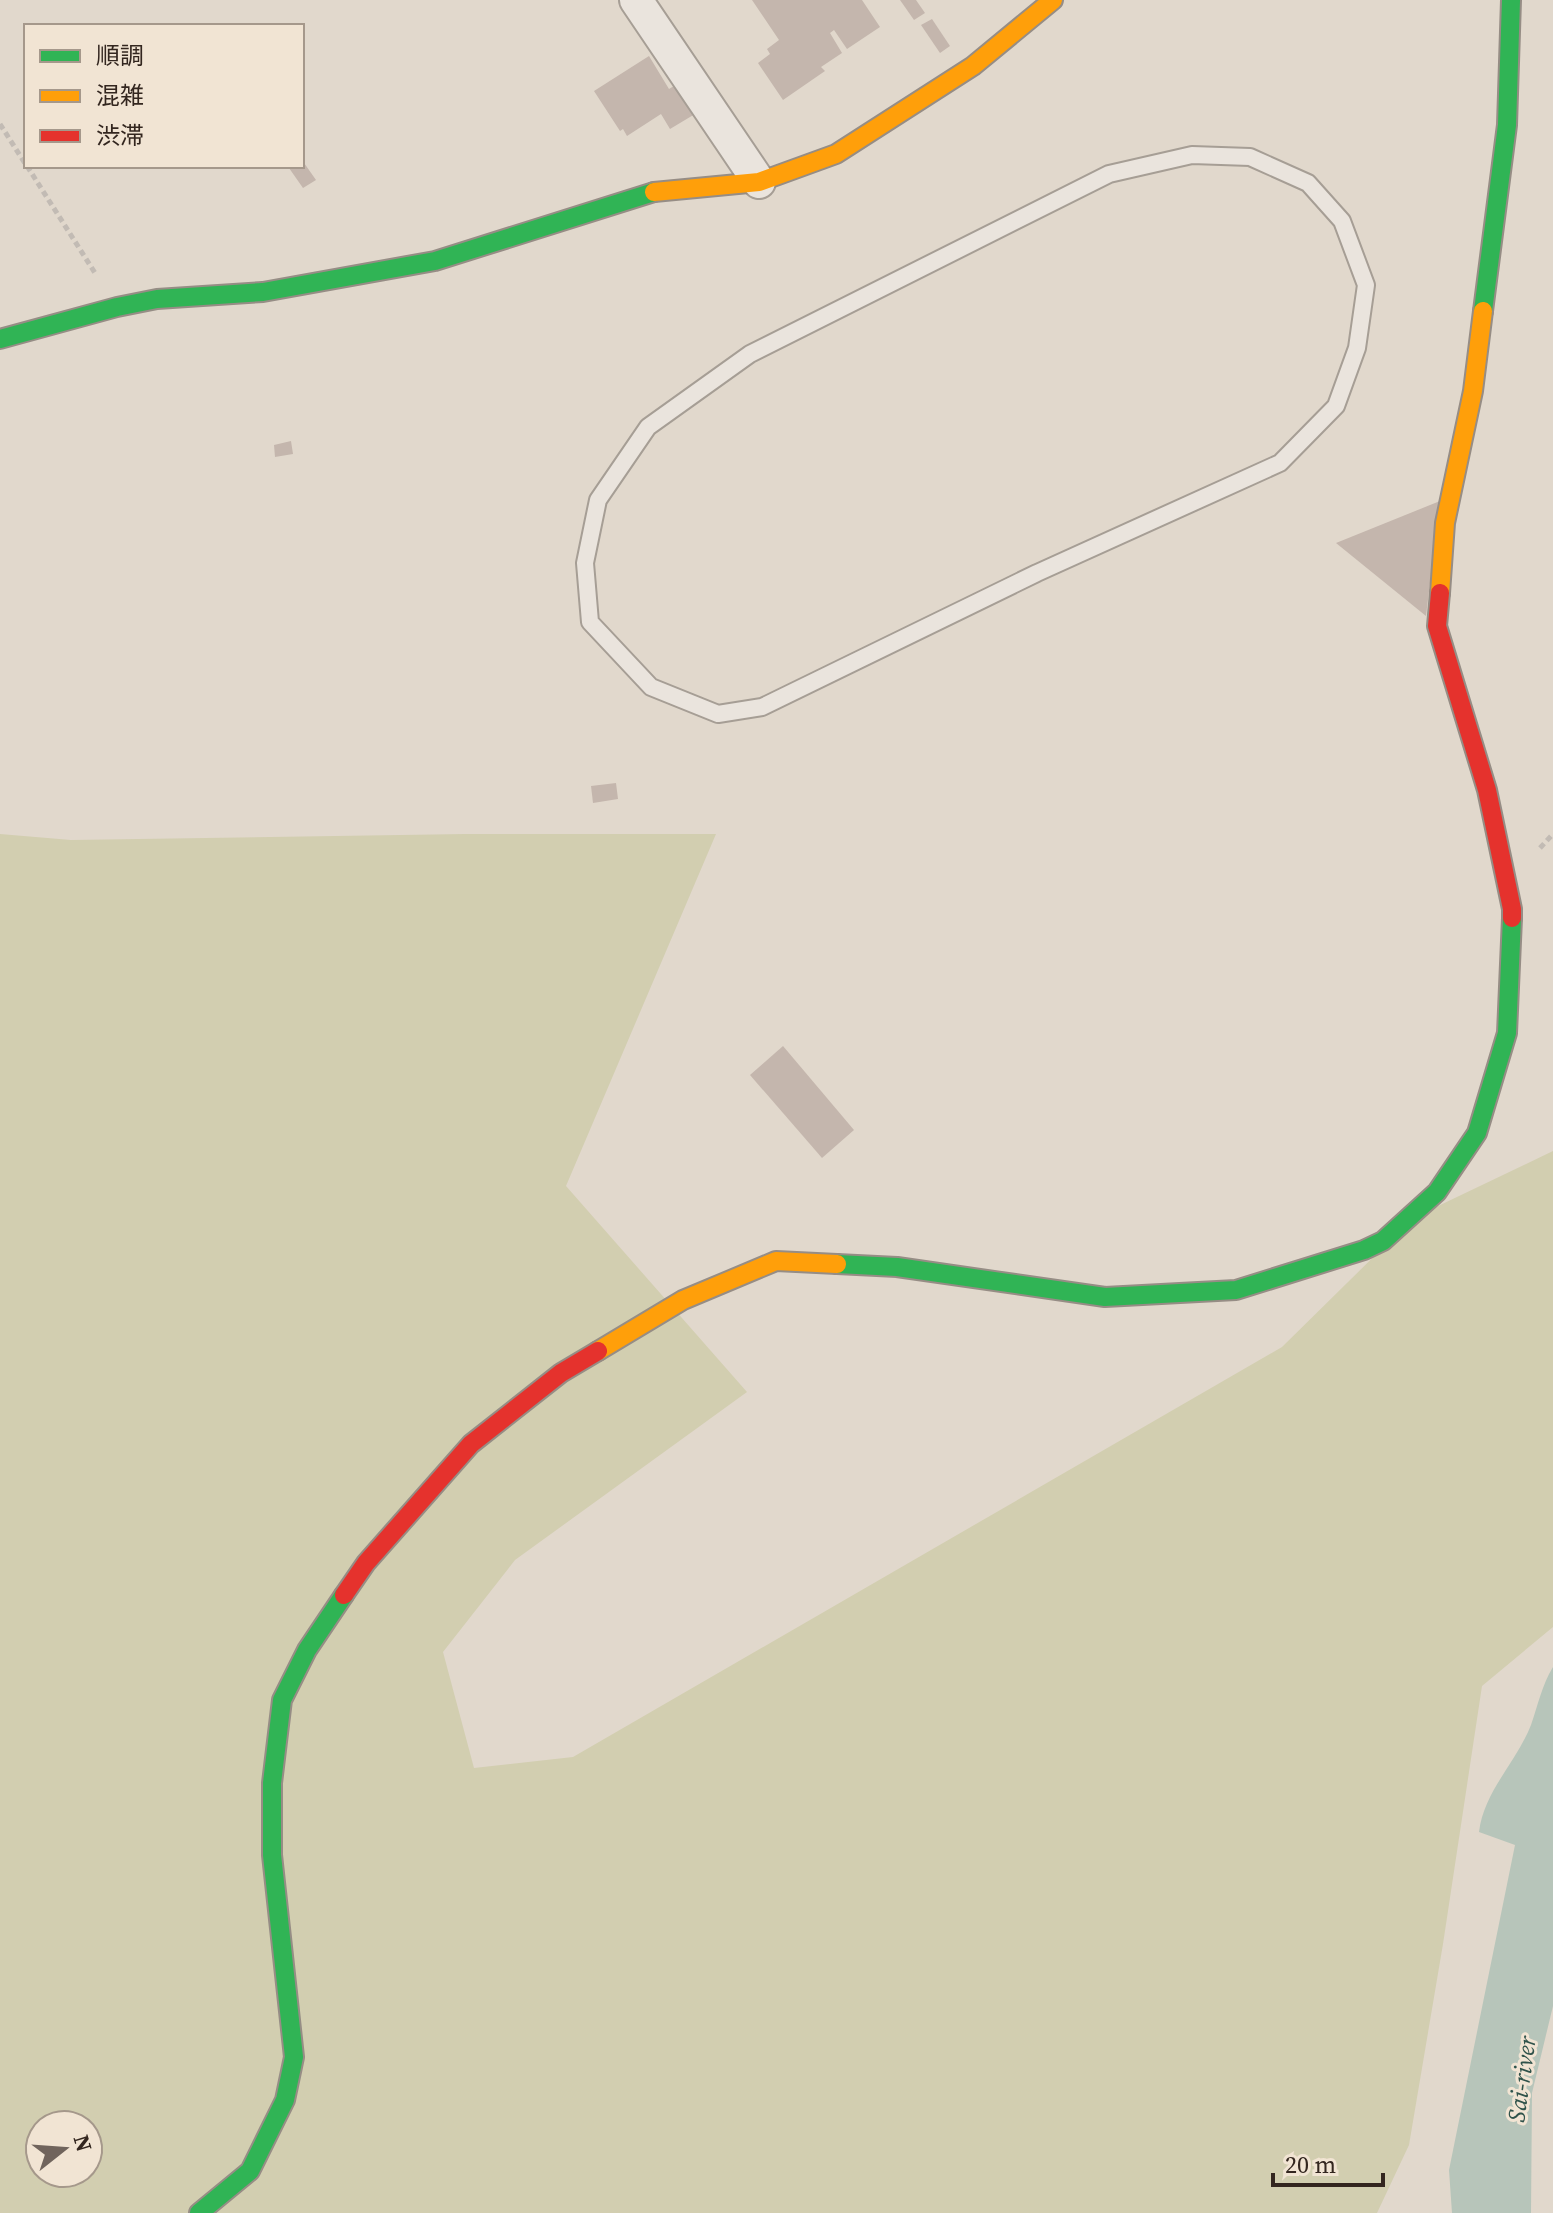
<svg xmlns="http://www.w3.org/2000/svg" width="1553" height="2213" font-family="'Source Serif 4','Noto Sans JP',serif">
<rect width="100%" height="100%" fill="#e1d8cc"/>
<path fill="#d2ceb0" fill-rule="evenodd" d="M0,834L71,840L465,834H716L566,1186L747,1392L515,1560L443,1652L474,1768L573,1757L1282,1347L1413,1218L1553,1151V1627L1482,1686L1443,1944L1409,2145L1377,2213H0ZM40,2125H88V2173H40Z"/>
<path fill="#b7c5ba" d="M1553,1667V2006L1532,2093L1531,2213H1452L1449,2170L1515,1845L1479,1832C1484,1791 1516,1763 1531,1725C1538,1705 1542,1685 1553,1667Z"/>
<g fill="#c4b6ad">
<path d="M752,0H862L880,27L847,49L834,30L830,33L842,53L821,67L825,71L783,100L758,63L770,54L767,49L779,40Z"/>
<path d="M900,0H916L925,13L914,20Z"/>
<path d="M932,19L950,46L940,53L921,25Z"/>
<path d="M649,56L669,89L682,81L700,111L670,129L661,114L627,136L623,129L620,131L594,91Z"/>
<path d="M302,160L316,180L303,188L289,168L293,166H302Z"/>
<path d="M291,441L293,454L275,457L274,445Z"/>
<path d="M1440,501L1426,616L1336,543Z"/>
<path d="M616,783L618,799L593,803L591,786Z"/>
<path d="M783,1046L854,1130L822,1158L750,1075Z"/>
</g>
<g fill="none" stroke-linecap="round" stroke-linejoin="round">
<g stroke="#a69e95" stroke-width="20">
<path id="lane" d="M1192,155L1250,157L1308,183L1342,221L1366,285L1357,348L1336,406L1280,463L1037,573L762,707L718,714L651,687L590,622L585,563L598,500L648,427L750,354L1109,174Z"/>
</g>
<g stroke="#a69e95" stroke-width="36">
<path id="street" d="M636,0L759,182"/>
</g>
<g stroke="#968d85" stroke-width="22">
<g id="fast">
<path d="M1483,311L1507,125L1511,0"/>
<path d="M0,339L117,307L157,299L263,292L435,261L654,192"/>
<path d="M837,1264L897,1267L1105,1297L1236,1290L1364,1250L1383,1241L1437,1192L1477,1133L1507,1033L1512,918"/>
<path d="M199,2213L250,2171L285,2100L294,2057L272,1855V1783L282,1700L307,1650L344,1595"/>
</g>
</g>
<g stroke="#968d85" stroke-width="22">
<g id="slow">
<path d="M654,192L759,182L836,154L973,66L1053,0"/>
<path d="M1440,593L1445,523L1473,391L1483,311"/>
<path d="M598,1351L683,1300L776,1261L837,1264"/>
</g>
</g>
<g stroke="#968d85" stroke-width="22">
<g id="jam">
<path d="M1440,593L1437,626L1487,790L1512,909V918"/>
<path d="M344,1595L366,1563L471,1444L561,1373L598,1351"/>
</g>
</g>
<g stroke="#c2bbb4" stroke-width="5" stroke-dasharray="6 4" stroke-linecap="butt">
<path d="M0,124L26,165"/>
<path d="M27,166L95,273"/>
<path d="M1540,848L1553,834"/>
</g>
<use href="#lane" stroke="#eae4dd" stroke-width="16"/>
<use href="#street" stroke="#eae4dd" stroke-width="32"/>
<use href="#fast" stroke="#30b455" stroke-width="18"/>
<use href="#slow" stroke="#ff9f0a" stroke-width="18"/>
<use href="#jam" stroke="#e5322d" stroke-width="18"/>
</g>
<g text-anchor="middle" stroke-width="6" stroke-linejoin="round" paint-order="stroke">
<g font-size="24" font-style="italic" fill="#2f524a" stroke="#f1e4d3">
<text transform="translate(1522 2079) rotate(-82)" y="8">Sai-river</text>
</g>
</g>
<rect x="24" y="24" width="280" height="144" fill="#f1e4d3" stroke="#a5988b" stroke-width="2"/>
<rect x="40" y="50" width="40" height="12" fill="#30b455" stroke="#a5988b" stroke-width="2"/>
<text x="96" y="64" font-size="24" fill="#33261f">順調</text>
<rect x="40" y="90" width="40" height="12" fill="#ff9f0a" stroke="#a5988b" stroke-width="2"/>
<text x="96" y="104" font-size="24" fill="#33261f">混雑</text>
<rect x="40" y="130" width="40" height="12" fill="#e5322d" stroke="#a5988b" stroke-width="2"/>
<text x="96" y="144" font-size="24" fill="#33261f">渋滞</text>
<g transform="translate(64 2149) rotate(73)"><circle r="38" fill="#f1e4d3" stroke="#a5988b" stroke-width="2"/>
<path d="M0-6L14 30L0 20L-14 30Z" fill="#70645c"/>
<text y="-12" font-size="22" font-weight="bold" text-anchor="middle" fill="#33261f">N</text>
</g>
<path d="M1273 2173v12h110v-12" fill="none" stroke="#33261f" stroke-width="4"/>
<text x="1285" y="2173" font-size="24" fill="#33261f" stroke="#f1e4d3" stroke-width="6" paint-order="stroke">20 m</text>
</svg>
